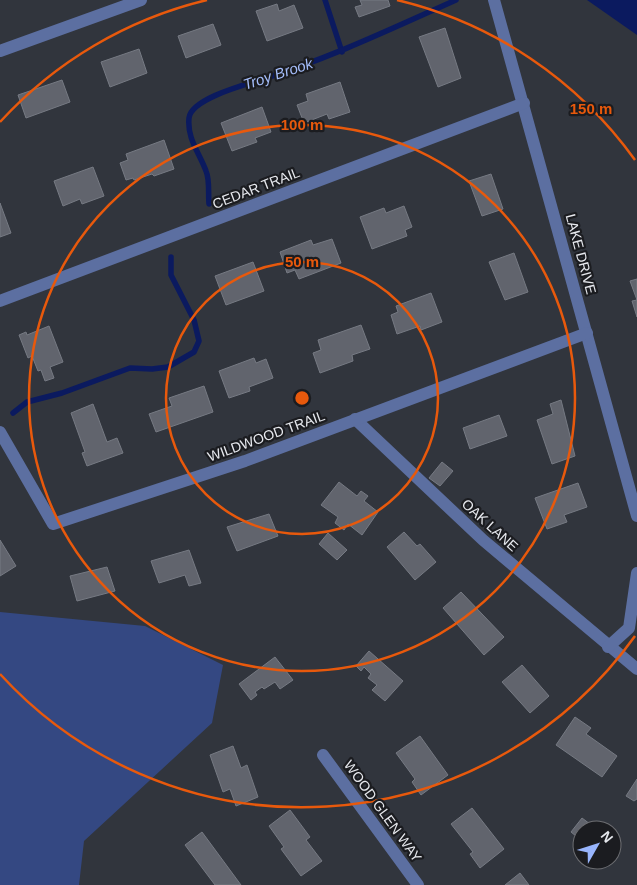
<svg xmlns="http://www.w3.org/2000/svg" width="637" height="885" font-family="Helvetica,sans-serif">
<rect width="100%" height="100%" fill="#31353d"/>
<path fill="#344882" d="M0,612L145,626L223,665L212,723L84,841L79,885H0Z"/>
<path fill="#0b1a5f" d="M587,0H637V35Z"/>
<g fill="none" stroke-linecap="round" stroke-linejoin="round">
<g stroke="#0b1a5f" stroke-width="5.5">
<path d="M325,0L342,52"/>
<path d="M209,204C208,194 210,180 206,171C199,152 187,139 189,118C191,99 244,85 260,80C328,59 391,29 456,0"/>
<path d="M13,413L27,402L62,393L130,368L152,369L168,367L194,352L199,341L194,320L171,275V257"/>
</g>
</g>
<g fill="#61646d" stroke="#767a83">
<path d="M360,0H388L390,6L359,17L355,7L362,5Z"/>
<path d="M277,4L279,11L294,5L303,28L267,41L256,11Z"/>
<path d="M213,24L221,45L186,58L178,36Z"/>
<path d="M445,28L461,78L438,87L419,37Z"/>
<path d="M139,49L147,73L110,87L101,62Z"/>
<path d="M62,80L70,102L26,118L18,95Z"/>
<path d="M340,82L350,112L329,119L327,114L304,123L297,105L308,101L306,94Z"/>
<path d="M262,107L271,132L255,138L257,142L232,151L221,123Z"/>
<path d="M164,140L174,169L154,176L152,174L134,180L133,178L126,180L120,163L128,160L126,154Z"/>
<path d="M93,167L104,196L82,204L80,199L63,206L54,181Z"/>
<path d="M491,174L503,209L482,216L469,181Z"/>
<path d="M0,203L11,233L0,237Z"/>
<path d="M404,206L412,227L405,230L407,236L372,249L360,217L384,208L386,213Z"/>
<path d="M332,239L341,263L299,279L295,270L287,273L280,252L311,240L313,245Z"/>
<path d="M514,253L528,292L505,300L489,262Z"/>
<path d="M253,262L264,291L226,305L215,276Z"/>
<path d="M637,279V317L632,301L637,300L630,281Z"/>
<path d="M431,293L442,322L421,330L420,326L397,334L391,315L398,312L396,306Z"/>
<path d="M361,325L370,349L352,355L353,361L320,373L313,353L321,350L318,340Z"/>
<path d="M49,326L63,362L50,367L54,378L45,381L41,370L38,371L32,356L28,358L19,335L26,332L27,335Z"/>
<path d="M254,358L256,363L266,359L273,378L249,387L250,391L229,398L219,371Z"/>
<path d="M204,386L213,412L156,432L149,414L172,406L169,398Z"/>
<path d="M561,400L575,456L552,464L537,420L553,414L550,404Z"/>
<path d="M93,404L107,442L117,438L123,453L87,466L82,453L85,452L71,413Z"/>
<path d="M499,415L507,436L470,449L463,428Z"/>
<path d="M442,462L453,471L440,486L429,478Z"/>
<path d="M339,482L357,496L361,491L368,496L364,501L378,512L362,535L348,524L344,530L335,523L338,517L321,505Z"/>
<path d="M578,483L587,507L564,515L567,522L547,529L535,498Z"/>
<path d="M269,514L278,536L237,551L227,527Z"/>
<path d="M404,532L417,546L420,544L436,562L415,580L387,547Z"/>
<path d="M328,533L347,550L337,560L319,544Z"/>
<path d="M0,540L16,566L0,576Z"/>
<path d="M189,550L201,583L189,586L185,575L159,583L151,561Z"/>
<path d="M107,567L115,591L77,601L70,576Z"/>
<path d="M461,592L504,637L484,655L443,608Z"/>
<path d="M369,651L403,681L385,701L372,690L377,685L368,678L371,674L364,667L361,671L356,666Z"/>
<path d="M275,657L293,680L280,689L275,682L264,689L262,687L255,692L257,695L251,700L239,684Z"/>
<path d="M522,665L549,696L530,713L502,682Z"/>
<path d="M575,717L591,728L586,734L617,756L602,777L556,745Z"/>
<path d="M420,736L448,775L421,795L412,782L415,779L396,753Z"/>
<path d="M233,746L241,768L247,765L258,797L236,806L230,789L223,792L210,755Z"/>
<path d="M637,779V799L634,801L626,796Z"/>
<path d="M472,808L504,849L480,868L470,854L473,852L451,824Z"/>
<path d="M290,810L310,837L306,840L322,861L301,876L281,849L284,847L269,826Z"/>
<path d="M582,818L598,830H582V841L571,832Z"/>
<path d="M202,832L241,885H215L185,845Z"/>
<path d="M520,873L529,885H505Z"/>
</g>
<g fill="none" stroke-linecap="round" stroke-linejoin="round">
<g stroke="#5c6fa1" stroke-width="12">
<path d="M494,0L637,516"/>
<path d="M0,51L141,0"/>
<path d="M0,301L524,103"/>
<path d="M355,419L483,540L637,669"/>
<path d="M0,432L53,524L245,461L587,333"/>
<path d="M608,647L629,628L637,573"/>
<path d="M323,755L418,885"/>
</g>
</g>
<g fill="none" stroke="#e8590c" stroke-width="2.5">
<circle cx="302" cy="398" r="136"/>
<circle cx="302" cy="398" r="273"/>
<path d="M635 636A409 409 0 0 1 0 674M0 122A409 409 0 0 1 207 0M397 0A409 409 0 0 1 635 160"/>
</g>
<g text-anchor="middle" stroke-width="4.5" stroke-linejoin="round" paint-order="stroke">
<g font-size="14" fill="#e7e9ee" stroke="#1b1c20">
<text transform="translate(256 188) rotate(-21)" y="5">CEDAR TRAIL</text>
<text transform="translate(581 254) rotate(75)" y="5">LAKE DRIVE</text>
<text transform="translate(266 436) rotate(-20)" y="5">WILDWOOD TRAIL</text>
<text transform="translate(490 525) rotate(42)" y="5">OAK LANE</text>
<text transform="translate(383 811) rotate(54)" y="5">WOOD GLEN WAY</text>
</g>
<g font-size="15" font-style="italic" fill="#a4bdfa" stroke="#1b1c20">
<text transform="translate(278 74) rotate(-18)" y="5">Troy Brook</text>
</g>
</g>
<circle cx="302" cy="398" r="8" fill="#e8590c" stroke="#1b1c20" stroke-width="2.5"/>
<g font-size="15" text-anchor="middle" font-weight="bold" fill="#e8590c" stroke="#1b1c20" stroke-width="4.5" stroke-linejoin="round" paint-order="stroke">
<text x="591" y="114">150 m</text>
<text x="302" y="130">100 m</text>
<text x="302" y="267">50 m</text>
</g>
<g transform="translate(597 845) rotate(51)"><circle r="24" fill="#1b1c20" stroke="#6d6e72"/>
<path d="M0-4L9 19L0 12L-9 19Z" fill="#98b5fd"/>
<text y="-8" font-size="14" font-weight="bold" text-anchor="middle" fill="#e7e9ee">N</text>
</g>
</svg>
